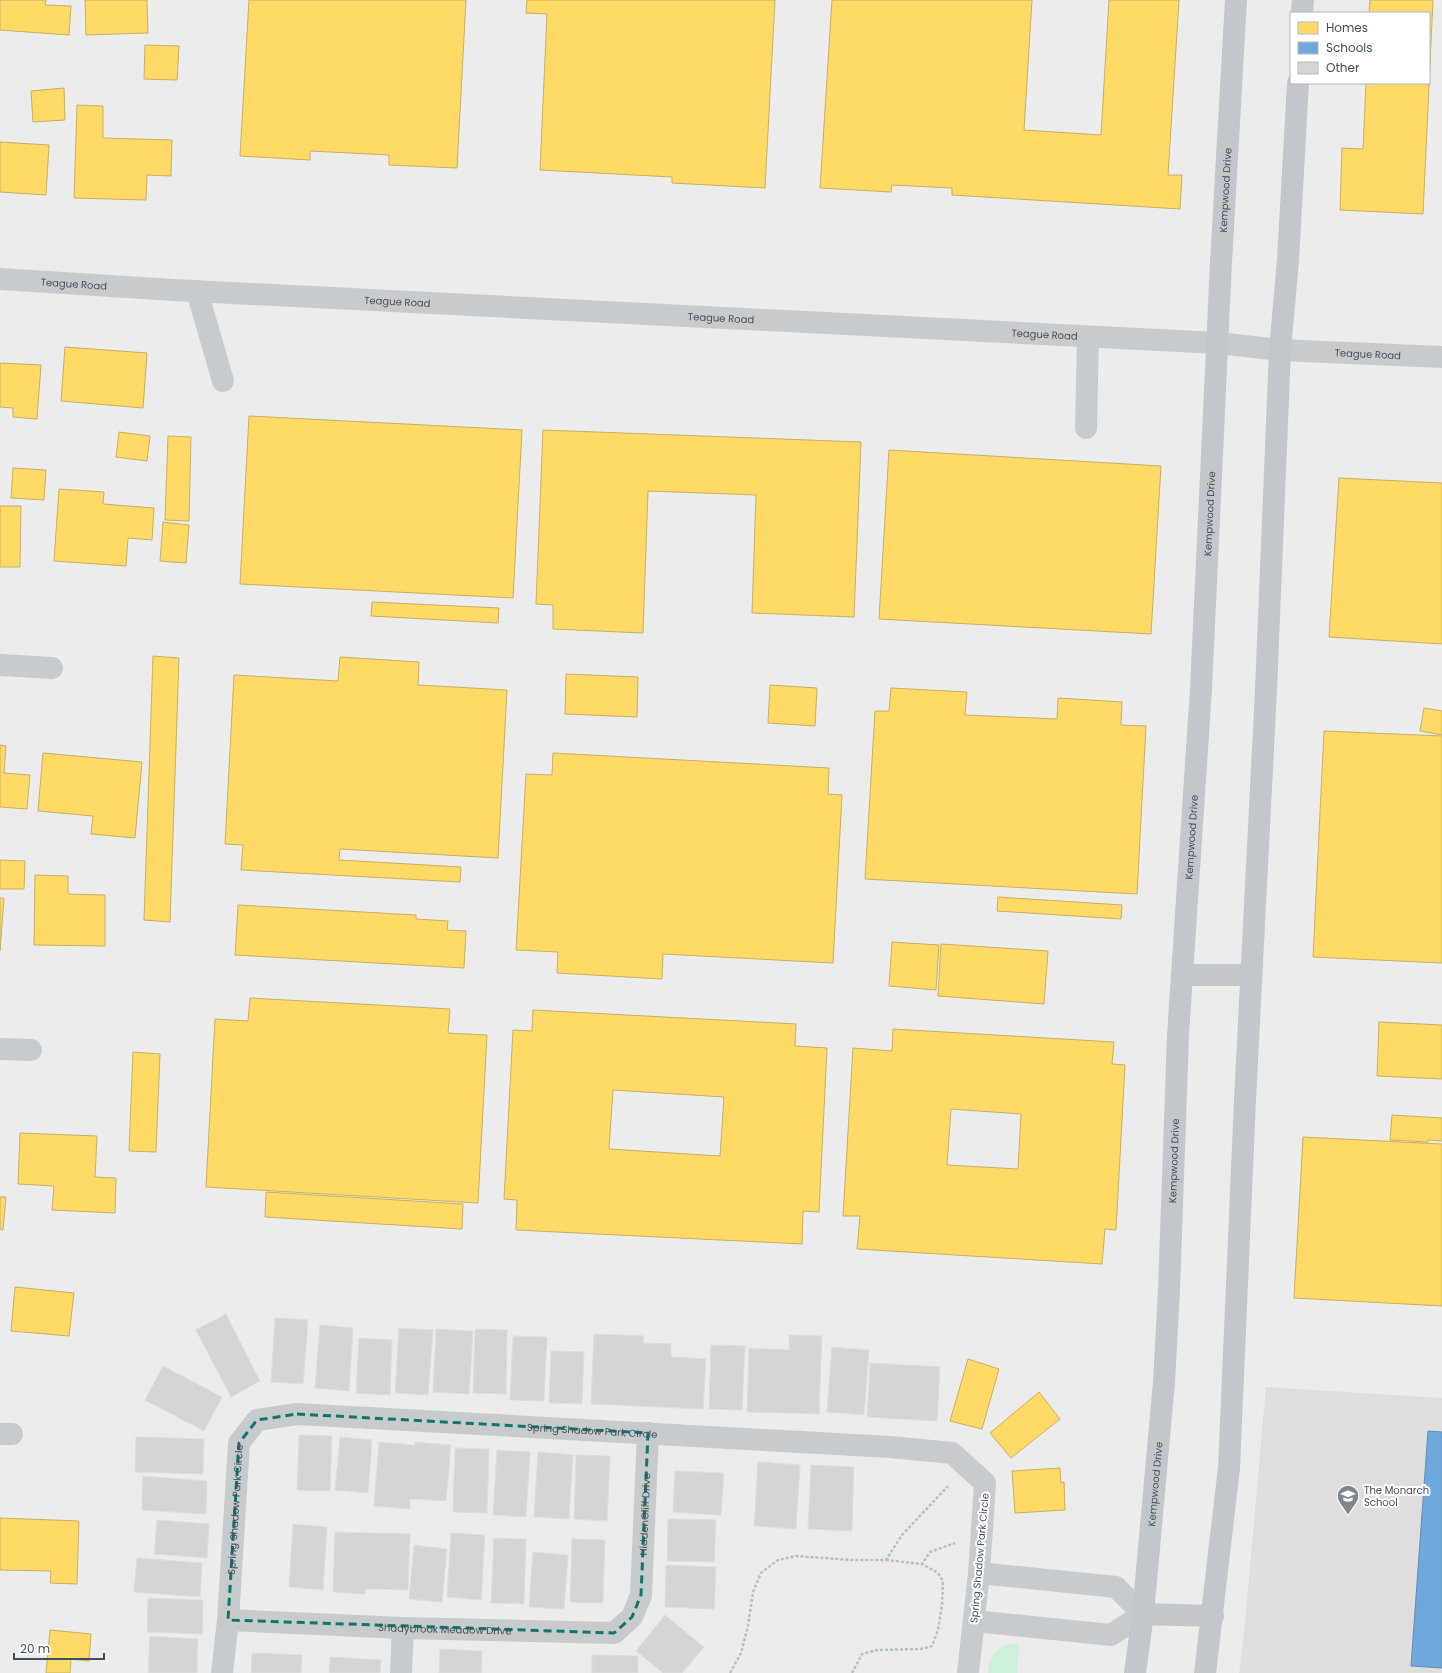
<svg xmlns="http://www.w3.org/2000/svg" width="1442" height="1673" font-family="Poppins,sans-serif">
<rect width="100%" height="100%" fill="#edecec"/>
<path fill="#dfddde" d="M1266,1387L1442,1398V1673H1239L1244,1634Z"/>
<path fill="#ceefda" d="M1009,1644H1019L1017,1673H988C989,1657 994,1649 1009,1644Z"/>
<g fill="#ffd966" stroke="#c7b062" fill-rule="evenodd">
<path d="M0,0H46L45,5L71,6L69,35L0,30Z"/>
<path d="M85,0H147L148,33L86,35Z"/>
<path d="M249,0H466L457,168L389,165V155L310,151V160L240,156Z"/>
<path d="M527,0H775L765,188L672,183V177L540,170L547,14L526,13Z"/>
<path d="M832,0H1032L1024,130L1101,135L1109,0H1179L1168,175H1182L1180,209L952,195V188L892,185L891,192L820,188Z"/>
<path d="M1370,0H1433L1423,214L1340,210L1342,148L1363,149L1366,83H1429V13H1369Z"/>
<path d="M145,45L179,46L177,80L144,79Z"/>
<path d="M64,88L65,120L33,122L31,91Z"/>
<path d="M77,105L103,106V138L172,140L171,176L147,175L146,200L74,198Z"/>
<path d="M0,142L49,145L46,195L0,192Z"/>
<path d="M65,347L147,353L143,408L61,401Z"/>
<path d="M0,363L41,365L37,419L13,417V408L0,407Z"/>
<path d="M249,416L522,430L513,598L240,584Z"/>
<path d="M543,430L861,442L854,617L752,613L756,495L648,491L643,633L553,629V605L536,604Z"/>
<path d="M119,432L150,436L147,461L116,457Z"/>
<path d="M168,436L191,437L189,521L165,520Z"/>
<path d="M889,450L1161,466L1151,634L879,619Z"/>
<path d="M13,468L46,470L44,500L11,498Z"/>
<path d="M1339,478L1442,483V644L1329,637Z"/>
<path d="M59,489L104,492L103,504L154,508L152,540L128,538L126,566L54,561Z"/>
<path d="M0,506H21L20,567H0Z"/>
<path d="M163,522L189,525L186,563L160,561Z"/>
<path d="M372,602L499,608L498,623L371,616Z"/>
<path d="M153,656L179,658L170,922L144,920Z"/>
<path d="M340,657L419,662L418,685L507,690L498,858L340,849L339,860L461,867L460,882L241,870L243,845L225,844L234,675L338,681Z"/>
<path d="M566,674L638,677L637,717L565,714Z"/>
<path d="M770,685L817,688L815,726L768,723Z"/>
<path d="M891,688L967,692L965,715L1057,719L1058,698L1122,702L1121,725L1146,726L1137,894L865,879L875,711H889Z"/>
<path d="M1424,708L1442,711V735L1420,731Z"/>
<path d="M1324,731L1442,736V963L1313,957Z"/>
<path d="M0,745L6,746L4,773L30,775L27,809L0,807Z"/>
<path d="M43,753L142,762L135,838L91,834L93,816L38,811Z"/>
<path d="M553,753L829,768L828,794L842,795L833,963L663,954L662,979L557,973L558,952L516,950L526,774L552,775Z"/>
<path d="M0,860L25,861L24,889H0Z"/>
<path d="M35,875L68,876V894L105,895V946L34,945Z"/>
<path d="M998,897L1122,905L1121,919L997,911Z"/>
<path d="M0,898H4L0,951Z"/>
<path d="M238,905L416,915V919L448,921L447,930L466,931L464,968L235,955Z"/>
<path d="M892,942L939,945L936,990L889,986Z"/>
<path d="M941,944L1048,951L1044,1004L938,996Z"/>
<path d="M250,998L450,1009L448,1033L487,1035L478,1203L206,1187L215,1019L248,1021Z"/>
<path d="M533,1010L796,1024L795,1046L827,1048L819,1212L803,1211L802,1244L516,1230L517,1200L504,1199L513,1030L532,1031ZM613,1090L724,1097L720,1156L609,1149Z"/>
<path d="M1379,1022L1442,1025V1079L1377,1076Z"/>
<path d="M893,1029L1114,1042L1112,1064L1125,1065L1116,1230L1105,1229L1102,1264L857,1249L860,1216H843L853,1048L892,1051ZM951,1109L1021,1114L1018,1169L947,1165Z"/>
<path d="M133,1052L160,1054L156,1152L129,1151Z"/>
<path d="M1392,1115L1442,1118V1141L1428,1140V1142L1390,1140Z"/>
<path d="M20,1133L97,1136L95,1177L116,1178L115,1213L52,1210L54,1186L18,1184Z"/>
<path d="M1303,1137L1442,1144V1306L1294,1298Z"/>
<path d="M266,1192L463,1204L462,1229L265,1217Z"/>
<path d="M0,1197H6L3,1230L0,1229Z"/>
<path d="M15,1287L74,1293L69,1336L11,1331Z"/>
<path d="M968,1359L999,1369L982,1429L950,1421Z"/>
<path d="M1039,1392L1060,1419L1011,1458L990,1433Z"/>
<path d="M1060,1468L1061,1483L1064,1482L1065,1510L1015,1513L1012,1471Z"/>
<path d="M0,1518L79,1521L77,1584L50,1583L51,1571L0,1570Z"/>
<path d="M50,1630L91,1634L89,1661L71,1659L70,1673H46Z"/>
</g>
<path fill="#6fa8dc" stroke="#628db5" d="M1428,1431L1442,1432V1668L1411,1666Z"/>
<g fill="#d4d4d7" stroke="#dededf">
<path d="M226,1314L260,1381L231,1397L196,1330Z"/>
<path d="M275,1318L308,1320L303,1384L271,1382Z"/>
<path d="M320,1325L353,1328L349,1391L315,1388Z"/>
<path d="M399,1328L433,1330L428,1395L395,1393Z"/>
<path d="M436,1329L473,1331L469,1394L433,1392Z"/>
<path d="M475,1329L507,1330L506,1394L473,1393Z"/>
<path d="M594,1334L644,1336L643,1343L671,1344V1357L706,1359L703,1409L591,1404Z"/>
<path d="M789,1335L822,1336L819,1414L747,1412L749,1348L789,1350Z"/>
<path d="M513,1336L547,1337L544,1401L510,1400Z"/>
<path d="M359,1338L392,1340L390,1395L356,1393Z"/>
<path d="M711,1345L745,1346L742,1410L709,1409Z"/>
<path d="M832,1347L869,1350L864,1415L827,1412Z"/>
<path d="M551,1351L584,1352L582,1404L549,1403Z"/>
<path d="M870,1363L940,1367L937,1421L867,1417Z"/>
<path d="M163,1366L222,1397L204,1431L145,1400Z"/>
<path d="M299,1435L332,1436L330,1491L297,1490Z"/>
<path d="M136,1437L204,1439L203,1474L135,1472Z"/>
<path d="M340,1437L372,1440L368,1493L335,1490Z"/>
<path d="M379,1442L415,1445V1442L451,1445L446,1501L410,1499V1509L374,1506Z"/>
<path d="M455,1448L489,1449L487,1513L453,1512Z"/>
<path d="M497,1450L530,1452L526,1517L493,1515Z"/>
<path d="M538,1452L573,1455L569,1519L534,1517Z"/>
<path d="M576,1455L610,1456L607,1521L574,1519Z"/>
<path d="M758,1462L800,1465L796,1529L754,1526Z"/>
<path d="M811,1465L854,1467L852,1531L808,1529Z"/>
<path d="M675,1471L724,1473L721,1515L673,1512Z"/>
<path d="M143,1476L207,1481L206,1514L142,1510Z"/>
<path d="M668,1519L716,1520L714,1562L667,1561Z"/>
<path d="M157,1520L209,1524L207,1558L154,1554Z"/>
<path d="M293,1524L327,1527L323,1590L289,1587Z"/>
<path d="M335,1532L410,1534L408,1590L365,1589V1594L333,1592Z"/>
<path d="M451,1533L485,1535L481,1600L447,1597Z"/>
<path d="M494,1538L526,1539L524,1604L491,1603Z"/>
<path d="M572,1539L605,1540L603,1603L570,1602Z"/>
<path d="M414,1545L447,1549L442,1602L409,1599Z"/>
<path d="M533,1552L568,1555L564,1609L529,1607Z"/>
<path d="M137,1558L202,1563L200,1597L134,1592Z"/>
<path d="M666,1565L716,1567L714,1609L665,1607Z"/>
<path d="M148,1598L203,1600L202,1634L147,1632Z"/>
<path d="M665,1615L704,1647L682,1673H663L636,1651Z"/>
<path d="M150,1636L198,1639L197,1673H148Z"/>
<path d="M440,1649L482,1651L481,1673H439Z"/>
<path d="M252,1653L302,1655L301,1673H251Z"/>
<path d="M592,1655L638,1656V1673H592Z"/>
<path d="M330,1657L381,1660L380,1673H329Z"/>
</g>
<g fill="none" stroke-linecap="round" stroke-linejoin="round">
<g stroke="#b4c2bd" stroke-width="2.5" stroke-dasharray="3 2" stroke-linecap="butt">
<path d="M886,1560L922,1564L930,1552L955,1543"/>
<path d="M730,1673L741,1653L748,1626L753,1592L761,1573L778,1560L796,1556L852,1560H886L902,1535L948,1486"/>
<path d="M852,1673L862,1654L877,1650L921,1649L932,1646L938,1630L942,1605L943,1581L938,1573L922,1564"/>
</g>
<g stroke="#c8cbcd" stroke-width="22">
<path id="s1" d="M0,279L174,290L1218,343L1280,350L1442,357"/>
<path d="M197,291L223,381"/>
<path d="M1086,428L1088,337"/>
<path d="M0,665L52,668"/>
<path d="M0,1049L31,1050"/>
<path d="M0,1434H12"/>
<path id="s2" d="M228,1620L403,1628L614,1633L632,1617L641,1595L648,1433"/>
<path d="M974,1621L1111,1635L1143,1614L1116,1587L979,1573"/>
<path id="s3" d="M222,1673L228,1620L239,1443L257,1420L297,1414L890,1447L952,1453L985,1483L979,1573L968,1673"/>
<path d="M401,1673L403,1628"/>
</g>
<g stroke="#c3c7cb" stroke-width="22">
<path d="M1302,13L1303,0"/>
<path d="M1182,975H1251"/>
<path d="M1143,1614L1213,1616"/>
<path id="s4" d="M1135,1673L1143,1614L1164,1382L1169,1290L1178,1035L1201,689L1221,262L1236,0"/>
<path d="M1205,1673L1229,1468L1245,1100L1266,690L1280,350L1288,260L1298,83"/>
</g>
</g>
<path fill="none" stroke="#0f766e" stroke-width="3" stroke-dasharray="8 5" stroke-linejoin="round" d="M297,1414L648,1433L641,1595L632,1617L614,1633L228,1620L239,1443L257,1420Z"/>
<defs>
<g id="school-pin" transform="scale(1.15)"><path d="M0 17L-7.5 6A9.5 9.5 0 1 1 7.5 6Z" fill="#7e868d" stroke="#fff"/><path d="M0-5L7-2L0 1L-7-2ZM-4 1L0 2.5L4 1V4Q0 6-4 4Z" fill="#fff"/></g>
</defs>
<g fill-rule="evenodd">
<use href="#school-pin" x="1348" y="1496"/>
</g>
<g text-anchor="middle" stroke-width="4" stroke-linejoin="round" paint-order="stroke">
<g font-size="10" fill="#434f5a" stroke="#fff">
<text dy="4" stroke="none"><textPath href="#s4" startOffset="1486">Kempwood Drive</textPath></text>
<text dy="4" stroke="none"><textPath href="#s1" startOffset="74">Teague Road</textPath></text>
<text dy="4" stroke="none"><textPath href="#s1" startOffset="398">Teague Road</textPath></text>
<text dy="4" stroke="none"><textPath href="#s1" startOffset="722">Teague Road</textPath></text>
<text dy="4" stroke="none"><textPath href="#s1" startOffset="1046">Teague Road</textPath></text>
<text dy="4" stroke="none"><textPath href="#s1" startOffset="1370">Teague Road</textPath></text>
<text dy="4" stroke="none"><textPath href="#s4" startOffset="1162">Kempwood Drive</textPath></text>
<text dy="4" stroke="none"><textPath href="#s4" startOffset="838">Kempwood Drive</textPath></text>
<text dy="4" stroke="none"><textPath href="#s4" startOffset="514">Kempwood Drive</textPath></text>
<text dy="4" stroke="none"><textPath href="#s3" startOffset="596">Spring Shadow Park Circle</textPath></text>
<text dy="4" stroke="none"><textPath href="#s4" startOffset="190">Kempwood Drive</textPath></text>
<text dy="4" stroke="none"><textPath href="#s3" startOffset="164">Spring Shadow Park Circle</textPath></text>
<text dy="4" stroke="none"><textPath href="#s2" startOffset="515">HiddenCliff Drive</textPath></text>
<text transform="translate(979 1558) rotate(-85)" y="4">Spring Shadow Park Circle</text>
<text dy="4" stroke="none"><textPath href="#s2" startOffset="217">Shadybrook Meadow Drive</textPath></text>
</g>
<g font-size="10" fill="#434f5a" stroke="#fff" text-anchor="start">
<text x="1364" y="1494">The Monarch<tspan x="1364" dy="12">School</tspan></text>
</g>
</g>
<rect x="1290" y="12" width="140" height="72" fill="#ffffff" stroke="#b4b9bd"/>
<rect x="1298" y="22" width="20" height="12" fill="#ffd966" stroke="#b4b9bd"/>
<text x="1326" y="32" font-size="12" fill="#434f5a">Homes</text>
<rect x="1298" y="42" width="20" height="12" fill="#6fa8dc" stroke="#b4b9bd"/>
<text x="1326" y="52" font-size="12" fill="#434f5a">Schools</text>
<rect x="1298" y="62" width="20" height="12" fill="#d4d4d7" stroke="#b4b9bd"/>
<text x="1326" y="72" font-size="12" fill="#434f5a">Other</text>
<path d="M14 1653v6h90v-6" fill="none" stroke="#434f5a" stroke-width="2"/>
<text x="20" y="1653" font-size="12" fill="#434f5a" stroke="#ffffff" stroke-width="3" paint-order="stroke">20 m</text>
</svg>
